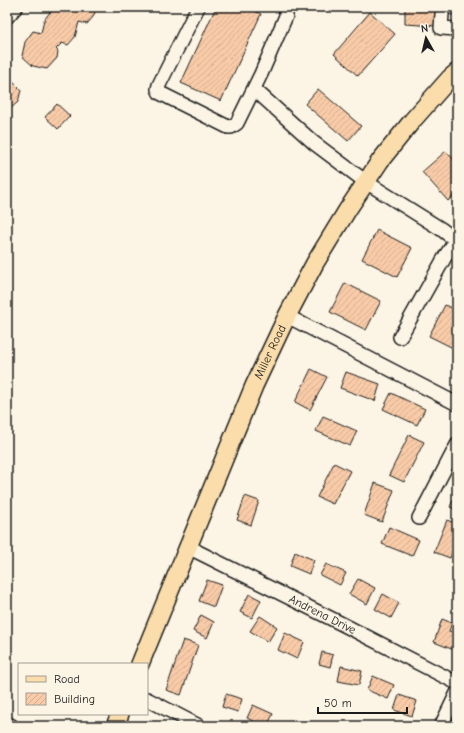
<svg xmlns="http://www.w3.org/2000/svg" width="464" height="733" font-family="'Comic Neue',sans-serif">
<defs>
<pattern id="building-hatch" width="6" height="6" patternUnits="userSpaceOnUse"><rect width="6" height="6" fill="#f9cba8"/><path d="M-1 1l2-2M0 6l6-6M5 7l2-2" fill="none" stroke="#d5ae90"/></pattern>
</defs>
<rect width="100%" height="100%" fill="#fcf5e5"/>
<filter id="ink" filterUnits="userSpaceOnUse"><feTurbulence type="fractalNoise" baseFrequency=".025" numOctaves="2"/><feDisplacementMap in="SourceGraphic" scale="8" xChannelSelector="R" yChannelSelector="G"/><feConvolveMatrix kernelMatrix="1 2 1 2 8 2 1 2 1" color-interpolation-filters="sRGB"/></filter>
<g filter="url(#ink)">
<g fill="url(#building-hatch)" stroke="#1c1c1c">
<path d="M54,7H97L93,17L87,24L79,22L75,37L68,45L62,43L56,49L58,51L57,58L47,69L33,66L22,56L25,42L33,31L41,33L44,20Z"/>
<path d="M216,7H252L251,9L261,14L221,101L181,83Z"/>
<path d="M405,7H457V15L436,14V26L405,24Z"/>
<path d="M370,12L395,34L358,76L334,54Z"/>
<path d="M7,76L21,90L18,102L10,109H7Z"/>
<path d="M318,89L361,126L348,141L305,104Z"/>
<path d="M57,104L70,116L58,129L45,117Z"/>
<path d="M446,151L457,163V193L448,201L422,172Z"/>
<path d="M377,230L412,248L397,277L362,259Z"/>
<path d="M345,283L381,301L366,330L330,312Z"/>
<path d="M445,305L457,311V350L429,336Z"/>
<path d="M311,369L327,377L310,410L295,402Z"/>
<path d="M346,372L380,384L375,401L340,388Z"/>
<path d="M391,393L425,409L417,425L383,409Z"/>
<path d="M323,416L357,431L350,446L316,431Z"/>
<path d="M409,435L424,442L404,482L389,475Z"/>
<path d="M334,463L350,471L333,504L317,497Z"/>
<path d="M375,483L394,490L382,522L364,515Z"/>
<path d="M457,491V510L450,507Z"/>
<path d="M245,496L259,501L251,525L237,520Z"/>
<path d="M447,520L457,524V540L450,558L434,552Z"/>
<path d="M389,527L419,540L412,556L382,544Z"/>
<path d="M295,552L314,560L309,574L290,566Z"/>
<path d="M326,564L346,573L340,585L320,575Z"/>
<path d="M358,579L375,588L367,604L349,594Z"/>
<path d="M207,580L222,585L214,607L199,601Z"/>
<path d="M249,594L261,600L252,618L240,612Z"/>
<path d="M383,594L399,603L391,618L375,609Z"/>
<path d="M201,615L214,622L207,638L193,631Z"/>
<path d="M260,616L277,627L268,642L250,631Z"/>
<path d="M442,619L452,623L449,631L457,633V641L454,650L434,642Z"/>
<path d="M285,633L304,642L297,659L278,650Z"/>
<path d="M183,640L198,645L181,695L166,690Z"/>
<path d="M322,652L333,655L330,667L319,664Z"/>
<path d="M341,666L362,671L359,685L338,681Z"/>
<path d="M373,676L394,685L388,699L367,690Z"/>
<path d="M226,694L242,699L238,712L222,707Z"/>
<path d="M399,695L417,701L412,716L394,710Z"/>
<path d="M253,705L273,714L267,726H263L247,718Z"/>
</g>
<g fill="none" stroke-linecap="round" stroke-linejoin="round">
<g stroke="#1c1c1c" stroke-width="16">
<g id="minor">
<path d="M198,7L159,85L158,89L160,93L228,127H231L237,123L261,74L286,16V7"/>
<path d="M442,14L441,28L457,29"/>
<path d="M7,17L16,7"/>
<path d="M254,89L314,143L366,182L441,229L457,241"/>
<path d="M287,316L457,404"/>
<path d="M400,337L446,255L452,246L457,241"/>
<path d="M419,518L457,445"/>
<path id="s1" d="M189,546L198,552L342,624L457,683"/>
<path d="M147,699L199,726"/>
<path d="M7,723L12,726"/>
<path d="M441,726L457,693"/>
</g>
</g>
<g stroke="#1c1c1c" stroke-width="20">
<g id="major">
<path id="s2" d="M140,664L254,386L287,316L315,263L348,209L380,161L412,121L450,78L457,72"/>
<path d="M115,726L120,714"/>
</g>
</g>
<use href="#minor" stroke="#fcf5e5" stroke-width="13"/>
<use href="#major" stroke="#faddab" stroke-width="17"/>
</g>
</g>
<g text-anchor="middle" stroke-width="3" stroke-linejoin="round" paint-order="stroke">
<g font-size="12" fill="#1c1c1c" stroke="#fcf5e5">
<text dy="4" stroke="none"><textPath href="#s2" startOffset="338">Miller Road</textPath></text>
<text dy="4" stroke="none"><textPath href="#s1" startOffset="150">Andrena Drive</textPath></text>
</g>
</g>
<rect width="464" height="733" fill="none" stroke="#fcf5e5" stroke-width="24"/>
<rect x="12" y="12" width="440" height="709" fill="none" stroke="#1c1c1c" stroke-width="1.5" filter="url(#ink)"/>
<rect x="18" y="663" width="130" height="52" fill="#fcf5e5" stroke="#a29e95"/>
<rect x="26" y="676" width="20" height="6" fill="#faddab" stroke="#a29e95"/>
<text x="54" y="683" font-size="12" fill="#1c1c1c">Road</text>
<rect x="26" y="693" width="20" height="12" fill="url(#building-hatch)" stroke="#a29e95"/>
<text x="54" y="703" font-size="12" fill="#1c1c1c">Building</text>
<g transform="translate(426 38) rotate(352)" stroke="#fcf5e5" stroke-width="3" paint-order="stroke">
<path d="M0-3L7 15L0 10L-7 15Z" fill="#1c1c1c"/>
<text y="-6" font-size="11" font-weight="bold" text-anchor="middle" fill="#1c1c1c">N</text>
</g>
<path d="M318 707v6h89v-6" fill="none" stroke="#1c1c1c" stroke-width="2"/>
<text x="324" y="707" font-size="12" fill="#1c1c1c" stroke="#fcf5e5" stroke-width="3" paint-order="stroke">50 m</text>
</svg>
